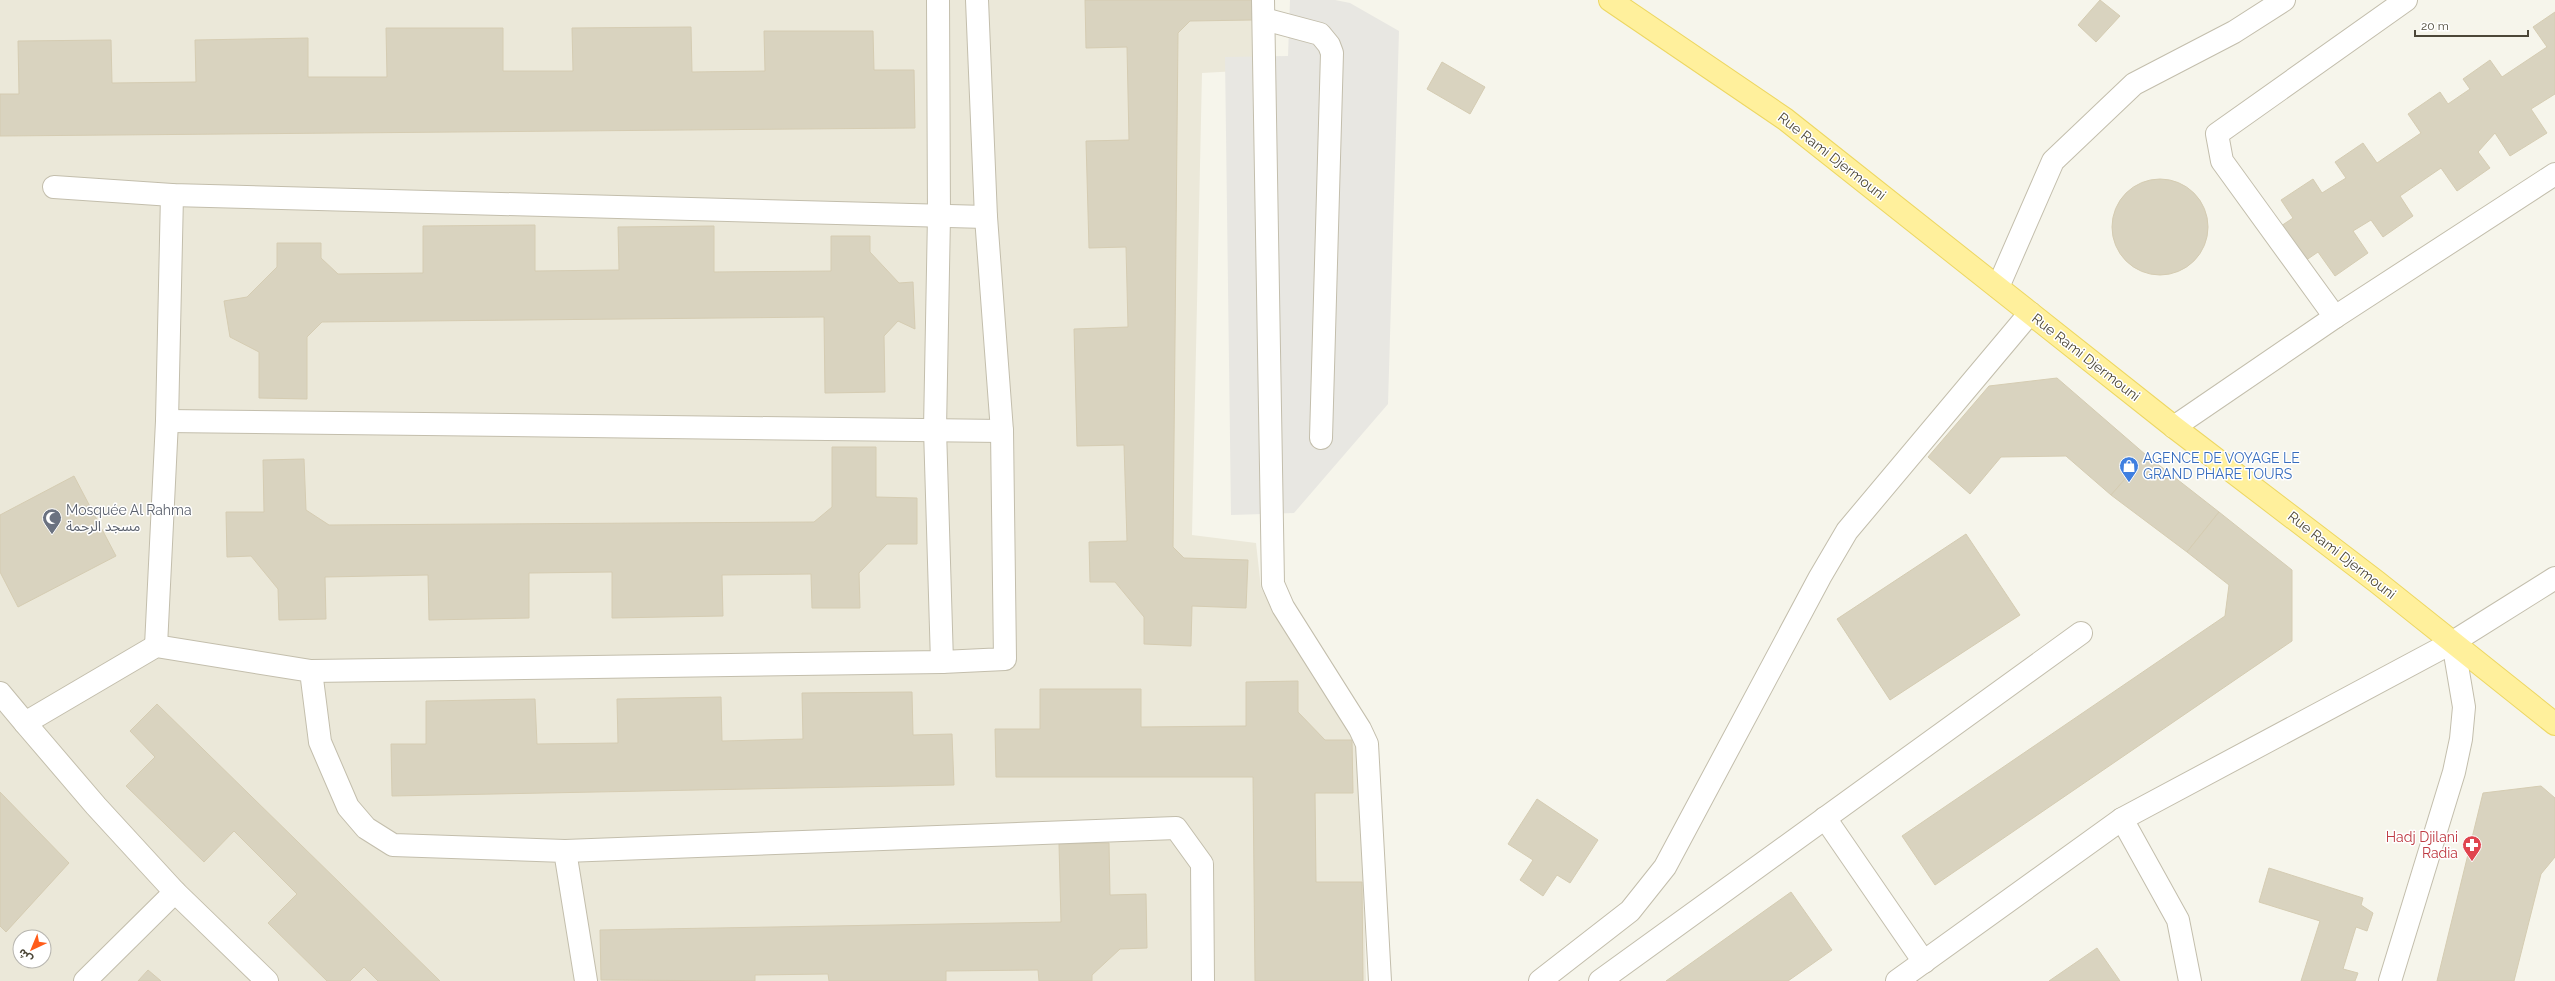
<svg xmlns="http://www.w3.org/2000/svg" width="2555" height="981" font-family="Raleway,'Noto Sans Arabic',sans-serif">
<rect width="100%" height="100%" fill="#f6f5eb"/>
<path fill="#ebe8d9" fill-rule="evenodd" d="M0,0H1257L1256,70L1202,73L1192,535L1256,543L1261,588L1313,677L1361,741L1366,981H0ZM20,937H44V961H20Z"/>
<path fill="#e8e7e2" d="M1290,0H1335L1350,3L1399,31L1388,404L1294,513L1231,515L1225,57L1288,56Z"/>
<g fill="#d9d3bf" stroke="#d5ccb2">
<path d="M1085,0H1252V20L1190,21L1178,33L1173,547L1184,558L1248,560L1246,608L1192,606L1191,646L1144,644V617L1115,582H1090L1089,542L1127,541L1124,445L1077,446L1074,329L1128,327L1126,247L1089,248L1086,141L1129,140L1127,47L1086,48Z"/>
<path d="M2100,0L2120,16L2096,42L2078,25Z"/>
<path d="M2555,12V94L2531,109L2547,133L2510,156L2495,133L2478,152L2490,168L2457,191L2441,168L2400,196L2413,216L2383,237L2371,220L2353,231L2368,253L2335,276L2318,252L2302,263L2278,228L2293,218L2281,200L2313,179L2322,193L2346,178L2335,162L2363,143L2377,163L2421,133L2408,114L2440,92L2448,104L2470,89L2463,79L2490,60L2502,77L2547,47L2533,27Z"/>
<path d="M691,27L692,72L765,71L764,31H873L874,70H914L915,128L0,136V94H19L18,41L111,40L112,83L196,82L195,40L308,38V77H387L386,28H503V71H573L572,28Z"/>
<path d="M1442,62L1485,87L1470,114L1427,89Z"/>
<circle cx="2160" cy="227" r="48"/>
<path d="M535,225V271L619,270L618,227L714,226V272L831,271V236H870V252L899,283L913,282L915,329L898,321L884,336L885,392L825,393L824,317L322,322L307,337V399L259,398V352L230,337L224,301L247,297L277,267V243H321V258L338,274L423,273V226Z"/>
<path d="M2057,378L2146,455L2111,495L2066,456L2001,457L1970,494L1928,457L1989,386Z"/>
<path d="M832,447H876V497L917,498V544H887L859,573L860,608H812L811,574L722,575L723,616L612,618V572L529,573V618L429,620L428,575L325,577L326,619L279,620L278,589L251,556L227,557L226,512H264L263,460L304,459L306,510L329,525L814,522L832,507Z"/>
<path d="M2146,455L2219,512L2187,552L2111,495Z"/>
<path d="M74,476L116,556L18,607L0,572V515Z"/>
<path d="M2219,512L2292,570V641L1935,885L1902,836L2225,616L2229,585L2187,552Z"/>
<path d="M1966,534L2020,615L1890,700L1837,619Z"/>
<path d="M1298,681V712L1325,740H1352L1353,793H1315L1316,882H1362L1363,981H1255L1253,777H996L995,729H1040V689H1141V727L1246,726V682Z"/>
<path d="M912,692L913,735L952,734L954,785L392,796L391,744H426V701L535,699L537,744L618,743L617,699L721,697L722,741L803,739L802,693Z"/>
<path d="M157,704L440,981H378L364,967L350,981H327L268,923L297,894L234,831L204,862L126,786L155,757L130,731Z"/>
<path d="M2541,786L2555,798V857L2541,874L2514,981H2437L2483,793Z"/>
<path d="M0,792L69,863L6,932L0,926Z"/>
<path d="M1537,799L1598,840L1570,883L1557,875L1543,896L1520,880L1533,860L1508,844Z"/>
<path d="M1109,843L1110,895L1146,894L1147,948L1120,949L1092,975V981H1039L1038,970L946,971V981H829L828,974L755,975V981L601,980L600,930L1061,922L1059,844Z"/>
<path d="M2269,868L2363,898L2361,905L2373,913L2367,931L2356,927L2343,969L2358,973L2355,981H2301L2320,921L2259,902Z"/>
<path d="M1791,892L1832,950L1788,981H1666Z"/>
<path d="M2097,948L2120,981H2049Z"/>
<path d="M148,970L161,981H138Z"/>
</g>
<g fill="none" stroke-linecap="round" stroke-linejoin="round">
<g stroke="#c3beac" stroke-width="24">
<g id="minor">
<path d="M938,0L939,216L935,429L942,662"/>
<path d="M1263,0L1273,584L1283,607L1360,729L1367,744L1380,981"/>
<path d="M1264,19L1320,34L1329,45L1332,53L1321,438"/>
<path d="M54,187L172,195L986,217"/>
<path d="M1998,287L2053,161L2134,84L2234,32L2284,0"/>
<path d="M2335,317L2222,161L2217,134L2406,0"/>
<path d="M167,421L1002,431"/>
<path d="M2174,427L2335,317L2555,174"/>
<path d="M156,646L167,421L172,195"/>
<path d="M311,671L942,662L1005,659L1002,431L986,217L977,0"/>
<path d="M0,693L25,723L156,646L311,671L320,742L348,807L366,828L393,845L565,851L586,981"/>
<path d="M25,723L96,806L175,892L267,981"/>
<path d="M1825,818L1924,962"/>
<path d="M2122,819L2178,920L2190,981"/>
<path d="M565,851L1176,828L1202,864L1203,981"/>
<path d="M85,981L175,892"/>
<path d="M1540,981L1630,911L1665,867L1820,577L1847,531L2030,313"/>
<path d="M1600,981L2081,633"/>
<path d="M1897,981L2122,819L2453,642L2555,578"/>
<path d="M2390,981L2454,772L2461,739L2464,707L2453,642"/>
</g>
</g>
<g stroke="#edd762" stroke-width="24">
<path id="major" d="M1610,0L1785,119L2174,427L2377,582L2555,724"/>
</g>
<use href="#minor" stroke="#fff" stroke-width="22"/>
<use href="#major" stroke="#fff09c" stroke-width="22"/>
</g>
<defs>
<g id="shop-pin" transform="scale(1)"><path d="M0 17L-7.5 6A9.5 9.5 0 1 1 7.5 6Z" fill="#3f7fe0" stroke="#fff"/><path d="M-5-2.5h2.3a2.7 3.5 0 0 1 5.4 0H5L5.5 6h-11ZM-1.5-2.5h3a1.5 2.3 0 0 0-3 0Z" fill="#fff"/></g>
<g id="mosque-pin" transform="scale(1)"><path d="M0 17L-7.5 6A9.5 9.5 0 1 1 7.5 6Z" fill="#6b7280" stroke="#fff"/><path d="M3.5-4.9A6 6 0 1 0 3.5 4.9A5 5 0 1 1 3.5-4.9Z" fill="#fff"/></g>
<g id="pharmacy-pin" transform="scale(1)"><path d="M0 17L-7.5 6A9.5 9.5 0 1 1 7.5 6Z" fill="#e0444e" stroke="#fff"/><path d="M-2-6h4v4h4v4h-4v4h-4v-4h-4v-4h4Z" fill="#fff"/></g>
</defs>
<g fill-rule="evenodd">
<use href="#shop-pin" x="2129" y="466"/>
<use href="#mosque-pin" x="52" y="518"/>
<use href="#pharmacy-pin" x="2472" y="845"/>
</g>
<g text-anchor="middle" stroke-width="3" stroke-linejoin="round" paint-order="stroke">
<g font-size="14" fill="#4c4738" stroke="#fff">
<text transform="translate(1832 156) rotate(38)" y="5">Rue Rami Djermouni</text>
<text transform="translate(2086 357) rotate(38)" y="5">Rue Rami Djermouni</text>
<text transform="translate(2342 555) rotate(38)" y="5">Rue Rami Djermouni</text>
</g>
<g font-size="14" fill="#366cbe" stroke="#fff" text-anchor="start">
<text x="2143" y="463">AGENCE DE VOYAGE LE<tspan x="2143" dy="16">GRAND PHARE TOURS</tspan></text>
</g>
<g font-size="14" fill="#5b616d" stroke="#fff" text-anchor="start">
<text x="66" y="515">Mosquée Al Rahma<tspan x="66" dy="16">مسجد الرحمة</tspan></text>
</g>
<g font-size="14" fill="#be3a42" stroke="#fff" text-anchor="end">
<text x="2458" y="842">Hadj Djilani<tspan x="2458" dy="16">Radia</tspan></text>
</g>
</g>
<g transform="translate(32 949) rotate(224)"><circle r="19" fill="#ffffff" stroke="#b7b5af"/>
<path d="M0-3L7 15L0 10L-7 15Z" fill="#ff5c1a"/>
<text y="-6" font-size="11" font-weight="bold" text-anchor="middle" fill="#4c4738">ش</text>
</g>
<path d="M2415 30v6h113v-6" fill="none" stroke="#4c4738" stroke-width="2"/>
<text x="2421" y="30" font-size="12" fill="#4c4738" stroke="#ffffff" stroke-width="3" paint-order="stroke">20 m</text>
</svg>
